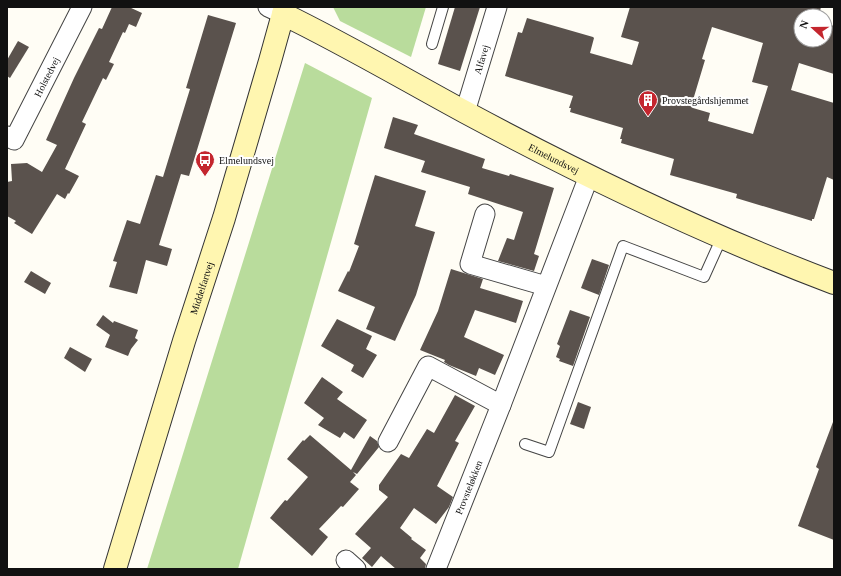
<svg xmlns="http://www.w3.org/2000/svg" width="841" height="576" font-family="Georgia,serif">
<rect width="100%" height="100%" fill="#fffdf5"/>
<g fill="#b9dc9c">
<path d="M333,7H426L411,57L340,21Z"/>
<path d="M305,63L372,98L238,569H147Z"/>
</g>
<g fill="#5a524d" fill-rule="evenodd">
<path d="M112,7H129L142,13L136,27L129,24L125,33L123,32L109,62L114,64L106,80L103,78L82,122L86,124L65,169L79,176L69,194L68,193L65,199L57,194L32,234L14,223L16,221L7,216V182L12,181L11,164L27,163L42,172L57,145L46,140L74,78L99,28L102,29Z"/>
<path d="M455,7H480L460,71L438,64Z"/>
<path d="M630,7H821L819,15L820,16H801V40H825V23L834,26V74L799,63L791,90L834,103V180L827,177L814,219H812V221L736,198L737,194L670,175L674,159L621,143L622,139H620L623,128L570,112L571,108H569L573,96L505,76L518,32L522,33L527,18L593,37L594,38L590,53L632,65L639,42L621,37ZM712,27L763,43L752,82L768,86L753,134L708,121L710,113L693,108L695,101L693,100L705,60L702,59Z"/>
<path d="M208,15L236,23L189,176L181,174L163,232L159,245L172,249L167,266L146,260L137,294L109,287L117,262L113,261L127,220L140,224L156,175L163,177L190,89L186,88Z"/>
<path d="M18,41L29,47L10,78L7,76V60Z"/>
<path d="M393,117L418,125L414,134L485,159L482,168L509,176L510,174L554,188L534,254L539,256L534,271L498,261L507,238L514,240L523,212L468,194L470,187L421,172L425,161L384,148Z"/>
<path d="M375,175L426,191L415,226L435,232L416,295L395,341L366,329L375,307L338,291L348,271L349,272L359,246L354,244Z"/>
<path d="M592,259L609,265L599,295L581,288Z"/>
<path d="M451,269L483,279L480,288L523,301L516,323L475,310L464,337L504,355L495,375L479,368L476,376L449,365L444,362L445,360L420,350L438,311Z"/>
<path d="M31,271L51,283L45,294L24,282Z"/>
<path d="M570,310L590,317L573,366L559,361L560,359L556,357L560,346L557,344Z"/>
<path d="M103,315L113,323L114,321L138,330L135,338L138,340L131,349L128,356L105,347L110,335L96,325Z"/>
<path d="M337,319L372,336L366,349L377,355L363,378L351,371L354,365L321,346Z"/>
<path d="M70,347L92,359L85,372L64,358Z"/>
<path d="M322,377L343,392L337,399L367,420L354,439L344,432L340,438L318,425L324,418L304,403Z"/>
<path d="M455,395L475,406L455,441L459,443L437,486L453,497L449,507L436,524L414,508L400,528L412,538L411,539L426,550L420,558L426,564L425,569H396L381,556L372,567L362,558L371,548L355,534L388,497L379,490V485L401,454L409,458L427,429L434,433Z"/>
<path d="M578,402L591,407L584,429L570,424Z"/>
<path d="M833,422H834V540L798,526L819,469L816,467Z"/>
<path d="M310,435L351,470L370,436L377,441L379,447L357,474L353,472L356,475L350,482L359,489L343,507L341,506L319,529L328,537L312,556L270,518L285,500L287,501L308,477L287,459L303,440L304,441Z"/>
</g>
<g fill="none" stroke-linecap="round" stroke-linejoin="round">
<g stroke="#444" stroke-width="12">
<g id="lane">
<path d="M432,44L443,7"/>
<path d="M525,444L549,452L623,246L704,277L722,237"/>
</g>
</g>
<g stroke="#444" stroke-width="21">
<g id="street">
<path d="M268,7L283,14"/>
<path id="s1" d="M465,112L497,7"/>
<path id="s2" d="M7,136L14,140L82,7"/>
<path d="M485,214L470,264L546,286"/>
<path d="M388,442L428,366L501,405"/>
<path d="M346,560L356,569"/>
<path id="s3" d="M436,569L501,405L589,176"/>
</g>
</g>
<g stroke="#333" stroke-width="24">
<g id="secondary">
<path id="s4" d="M283,14C345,44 404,79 465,112C584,176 707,235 834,283"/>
<path id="s5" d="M115,569L184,341L224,218L270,61L285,7"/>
</g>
</g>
<use href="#lane" stroke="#fff" stroke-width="10"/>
<use href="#street" stroke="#fff" stroke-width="19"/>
<use href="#secondary" stroke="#fff6b0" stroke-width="22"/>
</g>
<defs>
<g id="building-pin" transform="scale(1)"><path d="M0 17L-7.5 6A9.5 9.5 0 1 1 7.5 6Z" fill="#c4262e" stroke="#fff"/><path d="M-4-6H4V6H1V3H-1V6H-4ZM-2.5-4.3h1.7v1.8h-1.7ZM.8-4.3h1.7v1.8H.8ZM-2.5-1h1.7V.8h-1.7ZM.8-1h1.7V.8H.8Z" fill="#fff"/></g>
<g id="bus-pin" transform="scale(1)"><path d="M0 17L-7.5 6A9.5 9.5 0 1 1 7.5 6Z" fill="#c4262e" stroke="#fff"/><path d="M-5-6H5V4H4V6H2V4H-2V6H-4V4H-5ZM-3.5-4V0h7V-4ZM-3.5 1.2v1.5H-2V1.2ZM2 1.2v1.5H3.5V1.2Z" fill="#fff"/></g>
</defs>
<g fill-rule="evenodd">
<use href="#building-pin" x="648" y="100"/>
<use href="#bus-pin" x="205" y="160"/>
</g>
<g text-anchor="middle" stroke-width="4" stroke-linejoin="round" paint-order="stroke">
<g font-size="10" fill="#111" stroke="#fff">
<text dy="4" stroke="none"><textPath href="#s1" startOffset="55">Alfavej</textPath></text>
<text dy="4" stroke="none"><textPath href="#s2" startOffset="79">Holstedvej</textPath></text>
<text dy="4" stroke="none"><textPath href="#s4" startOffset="307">Elmelundsvej</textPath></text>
<text dy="4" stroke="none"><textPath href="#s5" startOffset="294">Middelfartvej</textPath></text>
<text dy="4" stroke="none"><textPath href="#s3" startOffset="88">Provsteløkken</textPath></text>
</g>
<g font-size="10" fill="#111" stroke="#fff" text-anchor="start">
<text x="662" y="104">Provstegårdshjemmet</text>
<text x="219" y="164">Elmelundsvej</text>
</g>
</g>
<rect width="841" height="576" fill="none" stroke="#111111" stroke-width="16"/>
<g transform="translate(813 28) rotate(291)"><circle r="19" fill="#ffffff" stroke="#a0a0a0"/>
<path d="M0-3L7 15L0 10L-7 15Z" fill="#c4262e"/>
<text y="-6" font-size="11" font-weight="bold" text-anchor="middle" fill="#111111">N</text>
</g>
</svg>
